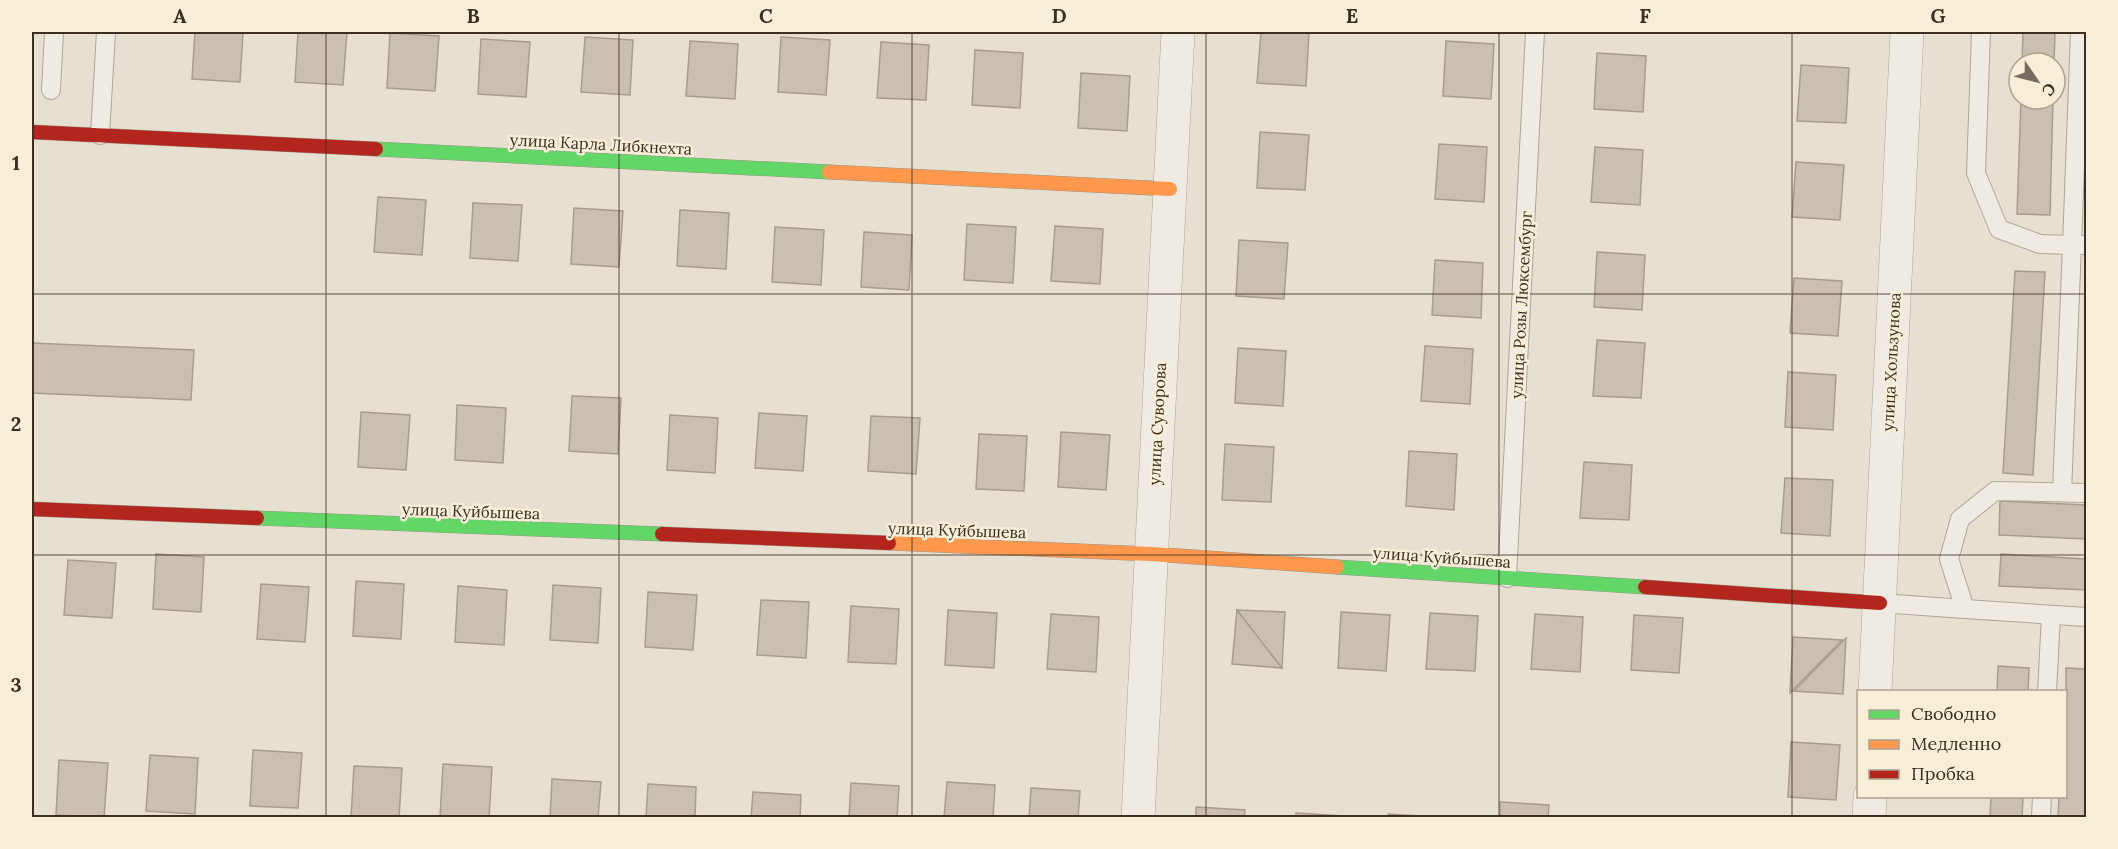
<svg xmlns="http://www.w3.org/2000/svg" width="2118" height="849" font-family="Lora,serif">
<rect width="100%" height="100%" fill="#e7e0d1"/>
<g fill="#cbbfb2" stroke="#a89c90" stroke-width="1.5">
<path d="M195,32H243L240,82L192,79Z"/>
<path d="M298,32H347L343,85L295,82Z"/>
<path d="M1261,32H1309L1306,86L1257,83Z"/>
<path d="M2023,32H2055L2054,63H2022Z"/>
<path d="M390,33L439,36L435,91L387,88Z"/>
<path d="M585,37L633,40L630,95L581,92Z"/>
<path d="M781,37L830,40L826,95L778,92Z"/>
<path d="M481,39L530,42L526,97L478,94Z"/>
<path d="M690,41L738,44L735,99L686,96Z"/>
<path d="M1446,41L1494,44L1491,99L1443,96Z"/>
<path d="M881,42L929,45L926,100L877,98Z"/>
<path d="M975,50L1023,53L1020,108L972,105Z"/>
<path d="M1597,53L1646,56L1643,112L1594,109Z"/>
<path d="M1801,65L1849,68L1846,123L1797,121Z"/>
<path d="M1081,73L1130,76L1127,131L1078,128Z"/>
<path d="M2021,99H2053L2050,215L2017,214Z"/>
<path d="M1260,132L1309,135L1305,190L1257,188Z"/>
<path d="M1439,144L1487,147L1484,202L1435,199Z"/>
<path d="M1595,147L1643,150L1640,205L1591,202Z"/>
<path d="M1796,162L1844,165L1840,220L1792,217Z"/>
<path d="M378,197L426,200L422,255L374,252Z"/>
<path d="M473,203L522,205L518,261L470,258Z"/>
<path d="M574,208L623,211L619,267L571,264Z"/>
<path d="M680,210L729,213L726,269L677,266Z"/>
<path d="M967,224L1016,227L1013,283L964,280Z"/>
<path d="M1055,226L1103,229L1100,284L1051,281Z"/>
<path d="M775,227L824,230L821,285L772,282Z"/>
<path d="M864,232L912,235L909,290L861,287Z"/>
<path d="M1239,240L1288,243L1284,299L1236,296Z"/>
<path d="M1597,252L1645,255L1642,310L1594,307Z"/>
<path d="M1435,260L1483,263L1481,318L1432,315Z"/>
<path d="M2015,271L2045,272L2033,475L2003,473Z"/>
<path d="M1794,278L1842,281L1838,336L1790,333Z"/>
<path d="M1597,340L1645,343L1641,398L1593,396Z"/>
<path d="M32,343L194,350L191,400L32,393Z"/>
<path d="M1425,346L1473,349L1470,404L1421,401Z"/>
<path d="M1238,348L1286,351L1283,406L1235,403Z"/>
<path d="M1788,372L1836,375L1833,430L1785,427Z"/>
<path d="M572,396L621,398L618,454L569,451Z"/>
<path d="M457,405L506,408L503,463L455,460Z"/>
<path d="M361,412L410,415L406,470L358,467Z"/>
<path d="M759,413L807,416L803,471L755,468Z"/>
<path d="M670,415L718,418L715,473L667,470Z"/>
<path d="M871,416L920,418L916,474L868,471Z"/>
<path d="M1061,432L1110,435L1106,490L1058,487Z"/>
<path d="M979,434L1027,436L1024,491L976,489Z"/>
<path d="M1225,444L1274,447L1271,502L1222,500Z"/>
<path d="M1409,451L1457,454L1454,510L1406,506Z"/>
<path d="M1584,462L1632,465L1629,520L1580,518Z"/>
<path d="M1785,478L1833,480L1830,536L1781,533Z"/>
<path d="M2000,501L2086,505V539L1999,535Z"/>
<path d="M156,554L204,557L201,612L153,609Z"/>
<path d="M2001,554L2086,559V590L1999,586Z"/>
<path d="M68,560L116,563L112,618L64,615Z"/>
<path d="M356,581L404,584L401,639L353,636Z"/>
<path d="M261,584L309,587L305,642L257,639Z"/>
<path d="M553,585L601,588L598,643L550,640Z"/>
<path d="M458,586L507,590L504,645L455,642Z"/>
<path d="M648,592L697,595L693,650L645,647Z"/>
<path d="M761,600L809,602L806,658L757,655Z"/>
<path d="M851,606L899,609L896,664L848,662Z"/>
<path d="M948,610L997,613L994,668L945,665Z"/>
<path d="M1237,610L1282,668L1232,664Z"/>
<path d="M1237,610L1285,612L1282,668Z"/>
<path d="M1341,612L1390,615L1386,671L1338,668Z"/>
<path d="M1430,613L1478,616L1475,671L1426,669Z"/>
<path d="M1051,614L1099,617L1096,672L1047,669Z"/>
<path d="M1535,614L1583,617L1580,672L1531,669Z"/>
<path d="M1634,615L1683,618L1679,673L1631,670Z"/>
<path d="M1793,637L1842,640L1790,693Z"/>
<path d="M1846,638L1843,694L1794,691Z"/>
<path d="M1998,666L2029,668L2028,692H1997Z"/>
<path d="M2066,668L2086,669V818H2058L2059,796H2066Z"/>
<path d="M1791,742L1840,745L1836,800L1788,797Z"/>
<path d="M253,750L302,753L298,808L250,806Z"/>
<path d="M150,755L198,758L195,814L146,811Z"/>
<path d="M59,760L108,763L104,818L56,815Z"/>
<path d="M443,764L492,767L489,818H440Z"/>
<path d="M354,766L402,768L399,818H351Z"/>
<path d="M552,779L601,782L598,818H550Z"/>
<path d="M947,782L995,785L993,818H944Z"/>
<path d="M851,783L899,786L897,818H849Z"/>
<path d="M648,784L696,787L695,818H646Z"/>
<path d="M1031,788L1080,791L1078,818H1029Z"/>
<path d="M753,792L801,795L800,818H751Z"/>
<path d="M1991,796H2023L2022,818H1990Z"/>
<path d="M1500,802L1549,805L1548,818H1500Z"/>
<path d="M1196,807L1245,810L1244,818H1196Z"/>
<path d="M1296,813L1344,816V818H1296Z"/>
<path d="M1388,814L1437,817L1388,818Z"/>
</g>
<g fill="none" stroke-linecap="round" stroke-linejoin="round">
<g stroke="#ada599" stroke-width="20">
<g id="lane">
<path d="M1981,32L1976,173L1999,229L2040,244L2072,245L2080,32"/>
<path d="M51,90L54,32"/>
<path d="M100,135L106,32"/>
<path d="M2062,492L2072,245H2086"/>
<path d="M2086,493L1995,491L1960,519L1949,559L1965,609L2086,617"/>
<path d="M1507,578L1535,32"/>
<path d="M1880,603L1965,609"/>
<path d="M2047,692L2051,615"/>
<path d="M2041,818L2042,796"/>
</g>
</g>
<g stroke="#ada599" stroke-width="34">
<g id="street">
<path d="M1875,692L1907,32"/>
<path d="M1138,818L1178,32"/>
<path d="M1869,818L1870,796"/>
</g>
</g>
<g stroke="#9c958a" stroke-width="15">
<g id="fast">
<path d="M376,149L829,172"/>
<path d="M257,518L662,534"/>
<path d="M1337,567L1645,587"/>
</g>
</g>
<g stroke="#9c958a" stroke-width="15">
<g id="slow">
<path d="M829,172L1170,189"/>
<path d="M889,543L1151,554L1337,567"/>
</g>
</g>
<g stroke="#9c958a" stroke-width="15">
<g id="jam">
<path d="M32,132L376,149"/>
<path d="M32,509L257,518"/>
<path d="M662,534L889,543"/>
<path d="M1645,587L1880,603"/>
</g>
</g>
<use href="#lane" stroke="#efebe3" stroke-width="18"/>
<use href="#street" stroke="#efebe3" stroke-width="33"/>
<use href="#fast" stroke="#63d668" stroke-width="14"/>
<use href="#slow" stroke="#ff974d" stroke-width="14"/>
<use href="#jam" stroke="#b3261e" stroke-width="14"/>
</g>
<path fill="none" stroke="#3d2e20" stroke-width="1.5" stroke-opacity="0.55" d="M326,32V818M619,32V818M912,32V818M1206,32V818M1499,32V818M1792,32V818M32,294H2086M32,555H2086"/>
<g text-anchor="middle" stroke-width="5" stroke-linejoin="round" paint-order="stroke">
<g font-size="16" fill="#3d2e20" stroke="#f7eed8">
<text transform="translate(601 144) rotate(3)" y="6">улица Карла Либкнехта</text>
<text transform="translate(1521 305) rotate(-87)" y="6">улица Розы Люксембург</text>
<text transform="translate(1891 362) rotate(-87)" y="6">улица Хользунова</text>
<text transform="translate(1157 424) rotate(-87)" y="6">улица Суворова</text>
<text transform="translate(471 511) rotate(2)" y="6">улица Куйбышева</text>
<text transform="translate(957 530) rotate(2)" y="6">улица Куйбышева</text>
<text transform="translate(1442 557) rotate(4)" y="6">улица Куйбышева</text>
</g>
</g>
<rect width="2118" height="849" fill="none" stroke="#f7eed8" stroke-width="66"/>
<rect x="1857" y="690" width="210" height="108" fill="#f7eed8" stroke="#ada18e" stroke-width="1.5"/>
<rect x="1869" y="710" width="30" height="9" fill="#63d668" stroke="#ada18e" stroke-width="1.5"/>
<text x="1911" y="720" font-size="18" fill="#3d2e20">Свободно</text>
<rect x="1869" y="740" width="30" height="9" fill="#ff974d" stroke="#ada18e" stroke-width="1.5"/>
<text x="1911" y="750" font-size="18" fill="#3d2e20">Медленно</text>
<rect x="1869" y="770" width="30" height="9" fill="#b3261e" stroke="#ada18e" stroke-width="1.5"/>
<text x="1911" y="780" font-size="18" fill="#3d2e20">Пробка</text>
<g transform="translate(2037 81) rotate(125)"><circle r="28" fill="#f7eed8" stroke="#ada18e" stroke-width="1.5"/>
<path d="M0-4.5L10 22L0 15L-10 22Z" fill="#786c5e"/>
<text y="-9" font-size="16" font-weight="bold" text-anchor="middle" fill="#3d2e20">С</text>
</g>
<rect x="33" y="33" width="2052" height="783" fill="none" stroke="#3d2e20" stroke-width="2"/>
<g font-size="20" text-anchor="middle" font-weight="bold" fill="#3d2e20">
<text x="180" y="23">A</text>
<text x="473" y="23">B</text>
<text x="766" y="23">C</text>
<text x="1059" y="23">D</text>
<text x="1352" y="23">E</text>
<text x="1645" y="23">F</text>
<text x="1938" y="23">G</text>
<text x="16" y="170">1</text>
<text x="16" y="431">2</text>
<text x="16" y="692">3</text>
</g>
</svg>
